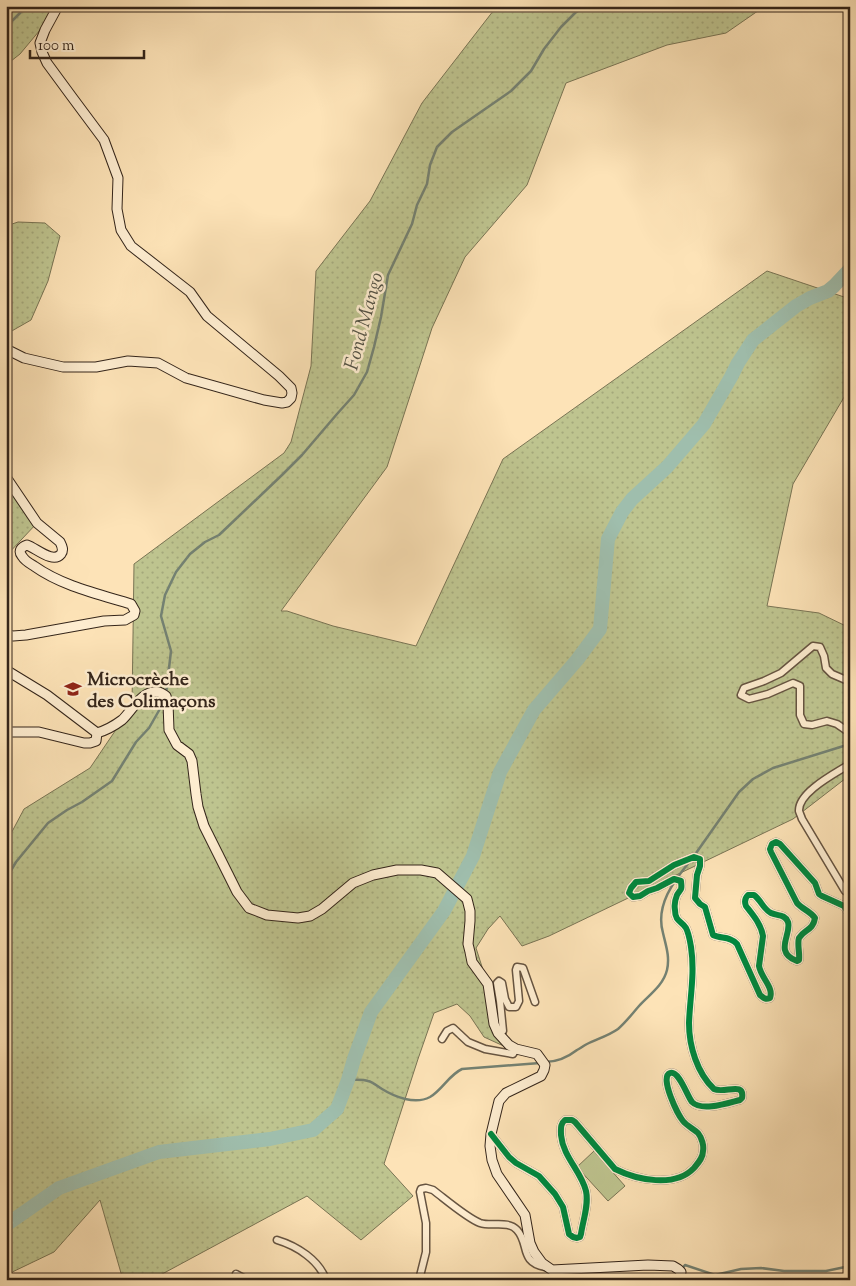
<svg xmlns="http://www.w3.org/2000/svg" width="856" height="1286" font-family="'Sorts Mill Goudy',serif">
<defs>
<pattern id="grass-dots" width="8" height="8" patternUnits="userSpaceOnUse" patternTransform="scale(1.25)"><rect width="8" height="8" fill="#bec48f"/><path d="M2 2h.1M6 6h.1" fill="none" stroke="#a4a87b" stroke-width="1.8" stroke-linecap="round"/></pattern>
</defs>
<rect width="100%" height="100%" fill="#fde3b7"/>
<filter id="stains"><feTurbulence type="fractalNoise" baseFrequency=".004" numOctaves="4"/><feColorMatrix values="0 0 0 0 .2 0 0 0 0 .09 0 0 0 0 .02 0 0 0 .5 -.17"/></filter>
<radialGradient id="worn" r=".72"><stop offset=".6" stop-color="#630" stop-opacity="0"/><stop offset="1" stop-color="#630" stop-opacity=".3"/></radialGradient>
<g fill="url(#grass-dots)" stroke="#797454">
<path d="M6,6H60L20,54L6,65Z"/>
<path d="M497,6H765L726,33L667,45L566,83L527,185L465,257L432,328L387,467L281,611H287L333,626L416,646L503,459L767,271L850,299V387L793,484L767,606L819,613L850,628V775L793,819L549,936L522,946L500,916L488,929L476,948L508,1048L484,1037L470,1016L457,1004L434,1013L418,1059L384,1164L413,1196L361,1240L307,1196L151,1280H123L100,1200L54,1252L6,1275V843L24,809L90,768L132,706L134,564L284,453L291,442L311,366L316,271L370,201L422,103Z"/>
<path d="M18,222L45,223L60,236L48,281L31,320L10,332L6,329V226Z"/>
<path d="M6,477L37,523L6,556Z"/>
</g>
<path fill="#bec48f" stroke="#797454" d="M594,1151L625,1186L608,1201L577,1167Z"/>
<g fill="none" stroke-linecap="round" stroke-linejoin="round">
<g stroke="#748172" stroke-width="2.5">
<path d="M6,27L27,6"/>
<path d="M166,694L171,651L161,616L165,595L176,572L190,554L205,542L219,535L282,475L302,455L337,414L354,395L367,372L374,347L381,317L388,275L412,224L417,205L427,184L430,165L437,147L452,132L511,91L531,71L544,49L561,27L575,13L585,6"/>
<path d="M694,856L739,792L753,779L773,768L850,744"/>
<path d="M6,879L16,862L48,823L67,810L82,802L112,781L136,742L149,728L161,707"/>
<path d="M545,1062C557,1062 568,1057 577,1050C581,1048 583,1046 587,1044C597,1039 608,1036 618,1029C626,1022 632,1014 639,1006C649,995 663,986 667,970C670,957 666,946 663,933C655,905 674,881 690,861"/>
<path d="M348,1080C355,1080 362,1079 368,1081C373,1082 377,1086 382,1089C395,1097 415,1105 430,1097C442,1090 449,1075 462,1069L540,1063"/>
<path d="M681,1270L685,1265L715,1275L741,1269L761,1268L784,1271H826L850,1266"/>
<path d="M668,1280L678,1274"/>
</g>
<path stroke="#9fbead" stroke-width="14" d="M6,1225L59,1188L159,1152L270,1139L313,1130L337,1109L348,1080L354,1059L371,1012L444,911L473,856L500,772L534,710L577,660L600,629L608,539L622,512L632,499L667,467L704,424L731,377L738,363L753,340L796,306L810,298L828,291L834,286L850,269"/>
<g stroke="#665441" stroke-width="9">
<g id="street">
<path d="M850,684L846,680L832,674L826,668L824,656L820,647L813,646L781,673L764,681L744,688L741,695L749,699L768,694L793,683L800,686V715L804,724L812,725L827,721L837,724L850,733"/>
<path d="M850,764C836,773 798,792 799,811C800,814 801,816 802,819L845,891L850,893"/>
<path d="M498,1033L503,1031L500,1001L497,983L499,981L502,983L505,999L509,1007H516L519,1001L516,970L517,967L523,968L535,1002"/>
<path d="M442,1039L447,1031L453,1028L468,1042L485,1049L513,1054L516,1049"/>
<path d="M491,1134L509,1157L516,1163L539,1176L555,1194L563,1207L569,1234L573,1237L577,1238L580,1237L581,1234C583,1220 589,1205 586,1191C581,1171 563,1157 561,1135C561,1129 560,1124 565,1120H572L575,1122L615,1169C637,1180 675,1188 694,1168C698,1163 703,1158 703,1151C704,1146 702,1138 698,1133C694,1129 687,1126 683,1121C678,1115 659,1077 670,1073C679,1070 687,1096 692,1102C702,1112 728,1103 740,1100L742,1098C745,1081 724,1094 714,1089C697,1073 689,1046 689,1023C690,997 695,973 691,947C690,941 689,934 686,928C682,921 675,922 675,910C674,905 675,900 677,895C678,893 680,891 681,889C682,886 681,884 681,881L674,879L657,888L648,891L640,896L633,897L629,893L631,888L636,882L649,881L674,865L694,857L700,859V866L697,875L695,898L700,904L705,907L713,935C721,939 730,936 737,944L760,995C764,998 765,1000 770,998C774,987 761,978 759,966L763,936C761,924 753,915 746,906C744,901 745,898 748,895H754C761,900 763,909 771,913C777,916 785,914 788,922C792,934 773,952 797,961L799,960C800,953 797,944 799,938C804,929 813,931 815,918C810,911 802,909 797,903L771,852L770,849L772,844L776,842L780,844L815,883L819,894L822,896L844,906L850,915"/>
<path d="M277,1240C297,1246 319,1260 326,1280"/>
<path d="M236,1274L247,1280"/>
<path d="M419,1280L426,1252V1223L420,1192L421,1189L426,1188L433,1190C445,1199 467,1218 480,1223C492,1227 508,1220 517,1230C530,1244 519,1262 545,1267"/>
</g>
</g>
<g stroke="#34251a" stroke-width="11">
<g id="secondary">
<path d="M6,349L24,358L63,367H96L128,361L158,363L186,378L264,400L282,403L287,402L291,398L292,393L291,388L279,376L207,316L190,292L131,246L121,230L117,209L118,178L104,140L72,97L47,63L42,52L40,43L45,30L58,6"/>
<path d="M6,477L37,523L60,542C62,546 64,550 61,554C53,564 36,548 27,545C21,547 18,551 22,556C25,561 29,563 34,566C62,586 98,594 131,604L135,611L134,615L125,620L104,621L26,635L13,636L6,634"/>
<path d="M6,670L47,695L97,733"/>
<path d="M6,732H39L84,743H90L96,741L97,733"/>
<path d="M97,733C107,730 114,726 122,720C132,711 142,689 159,692C162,693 164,695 166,696L168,703L169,730L177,745L189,754L192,761L196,794L198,807L204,826L237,892L249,908L267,915L298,918L310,916L322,909L353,883L373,875L397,870H421L437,873L467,899L470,911V921L468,944L470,952L472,962L488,984L494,1024L498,1033L509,1045L516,1049L537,1054L545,1065L544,1070L541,1076L506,1093L499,1101L491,1134L490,1146L492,1160L497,1174L525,1215L530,1243L534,1252L542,1263L552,1270L648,1265L673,1266L678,1269L681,1272L680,1280"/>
</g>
</g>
<use href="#street" stroke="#feedd0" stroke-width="6"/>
<use href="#secondary" stroke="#feedd0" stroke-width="9"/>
<g stroke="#feedd0" stroke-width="9">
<path id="cycleway" d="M491,1134L509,1157L516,1163L539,1176L555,1194L563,1207L569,1234L573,1237L577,1238L580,1237L581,1234C583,1220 589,1205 586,1191C581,1171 563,1157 561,1135C561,1129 560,1124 565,1120H572L575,1122L615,1169C637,1180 675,1188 694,1168C698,1163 703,1158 703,1151C704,1146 702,1138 698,1133C694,1129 687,1126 683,1121C678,1115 659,1077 670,1073C679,1070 687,1096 692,1102C702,1112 728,1103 740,1100L742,1098C745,1081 724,1094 714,1089C697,1073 689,1046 689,1023C690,997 695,973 691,947C690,941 689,934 686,928C682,921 675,922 675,910C674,905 675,900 677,895C678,893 680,891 681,889C682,886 681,884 681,881L674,879L657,888L648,891L640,896L633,897L629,893L631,888L636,882L649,881L674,865L694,857L700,859V866L697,875L695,898L700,904L705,907L713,935C721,939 730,936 737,944L760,995C764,998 765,1000 770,998C774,987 761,978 759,966L763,936C761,924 753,915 746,906C744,901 745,898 748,895H754C761,900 763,909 771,913C777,916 785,914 788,922C792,934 773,952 797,961L799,960C800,953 797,944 799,938C804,929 813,931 815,918C810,911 802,909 797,903L771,852L770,849L772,844L776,842L780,844L815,883L819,894L822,896L844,906L850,915"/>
</g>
<use href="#cycleway" stroke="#00873e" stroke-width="6"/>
</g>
<defs>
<g id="school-bare" transform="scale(1.35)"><path d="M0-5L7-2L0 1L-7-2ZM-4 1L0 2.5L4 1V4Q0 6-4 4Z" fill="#8f2418" stroke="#feedd0" stroke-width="2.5" paint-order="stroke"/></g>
</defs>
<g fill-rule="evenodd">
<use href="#school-bare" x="73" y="689"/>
</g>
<g text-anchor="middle" stroke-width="5" stroke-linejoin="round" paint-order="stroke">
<g font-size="19" font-weight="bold" fill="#34251a" stroke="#feedd0" text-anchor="start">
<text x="87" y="685">Microcrèche<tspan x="87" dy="22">des Colimaçons</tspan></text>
</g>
<g font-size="20" font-style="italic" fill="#545346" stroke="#feedd0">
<text transform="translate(363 321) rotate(-75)" y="7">Fond Mango</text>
</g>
</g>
<rect width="856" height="1286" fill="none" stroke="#fde3b7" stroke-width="25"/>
<rect x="8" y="8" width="841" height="1271" fill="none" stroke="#34251a" stroke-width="2.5"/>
<rect x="12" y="12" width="831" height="1261" fill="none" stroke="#34251a"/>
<path d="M30 50v8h114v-8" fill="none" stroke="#34251a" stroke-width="2.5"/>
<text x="38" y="50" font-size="15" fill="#34251a" stroke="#feedd0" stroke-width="4" paint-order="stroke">100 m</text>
<rect width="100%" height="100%" filter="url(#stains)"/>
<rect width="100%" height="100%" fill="url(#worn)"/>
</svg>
